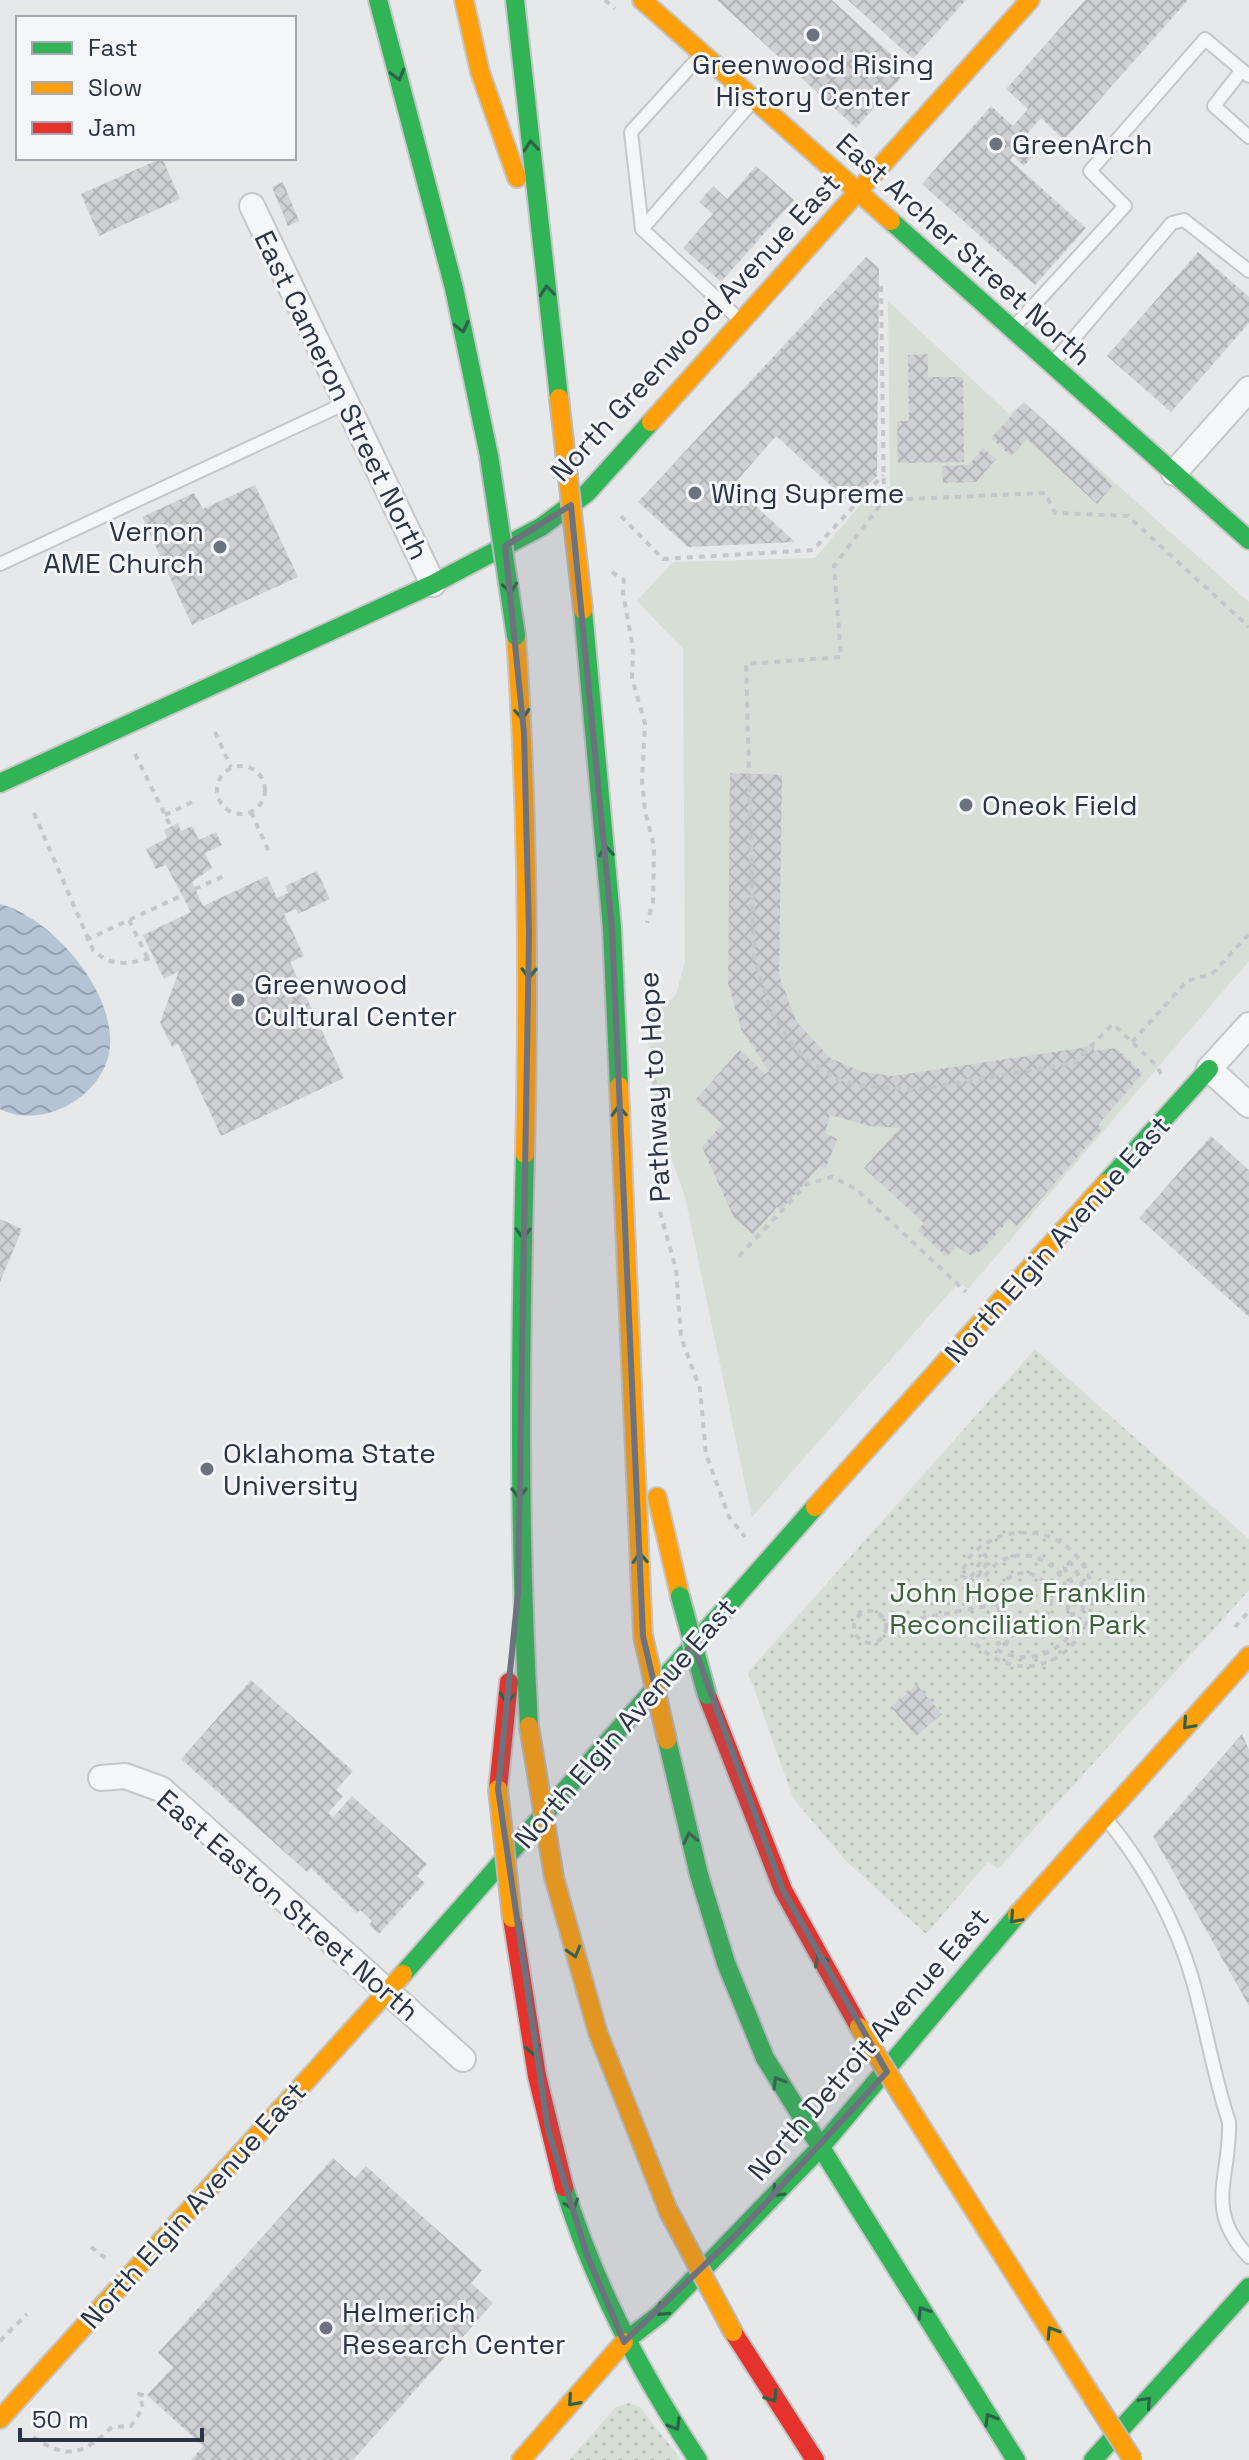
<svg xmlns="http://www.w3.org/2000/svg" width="1249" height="2460" font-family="'Space Grotesk',sans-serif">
<defs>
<pattern id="grass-dots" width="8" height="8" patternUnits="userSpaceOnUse" patternTransform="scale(2)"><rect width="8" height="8" fill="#d6ded6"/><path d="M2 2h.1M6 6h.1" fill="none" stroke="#b8bfb9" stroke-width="1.8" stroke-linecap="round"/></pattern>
<pattern id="water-waves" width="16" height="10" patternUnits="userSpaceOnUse" patternTransform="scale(2)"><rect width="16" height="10" fill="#b4c4d5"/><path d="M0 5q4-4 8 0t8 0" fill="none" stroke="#93a0af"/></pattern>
<pattern id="building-cross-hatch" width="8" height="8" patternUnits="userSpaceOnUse" patternTransform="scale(2)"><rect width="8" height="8" fill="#ced0d3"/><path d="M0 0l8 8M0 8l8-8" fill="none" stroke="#b1b3b6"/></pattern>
</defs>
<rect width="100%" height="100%" fill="#e6e8ea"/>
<g fill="url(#grass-dots)">
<path d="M1035,1349L1249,1539V1590L998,1869L988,1862L926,1934L845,1860L793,1798L748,1672Z"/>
<path d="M629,2403L640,2407L681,2460H569L616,2407Z"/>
</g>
<path fill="#d6ded6" d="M888,301L1009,414L1024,402L1249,602V961L968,1289L959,1282L752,1517L685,1197L671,1157L654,1142L647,1017L676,995L685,961L683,649L637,601L673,562L815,558L875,488L890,487Z"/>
<path fill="url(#water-waves)" d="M0,904C52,918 113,989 110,1045C107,1095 43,1131 0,1109Z"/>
<g fill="url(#building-cross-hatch)">
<path d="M717,0H832L908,70L856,128Z"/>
<path d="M848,0H966L913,59Z"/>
<path d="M1085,0H1188L1064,140L1041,118L1025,136L1039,148L1024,166L1013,156L1010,160L1086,228L1035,285L922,184L991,106L1013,126L1028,109L1006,89Z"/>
<path d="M162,158L180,199L99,236L81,194Z"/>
<path d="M756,166L794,200L721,282L683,248L713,214L699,202L713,186L727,199Z"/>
<path d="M283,182L299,221L288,226L272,187Z"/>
<path d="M1198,252L1249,297V323L1171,412L1107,356Z"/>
<path d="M866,257L879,268L877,476L850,503L776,436L733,485L795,542L688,547L638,502Z"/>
<path d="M928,354V377H963L964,462L898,463L897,421H909L908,355Z"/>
<path d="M1024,402L1113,485L1097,504L1027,439L1011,456L991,438Z"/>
<path d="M983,448L996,459L976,482L943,483L942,466L969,465Z"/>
<path d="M255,485L298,577L192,625L142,517L194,493L203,509Z"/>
<path d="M730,773L782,775L779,975L796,1021L830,1058L863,1072L893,1076L1094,1046V1051L1116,1048L1143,1073L1098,1125L1102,1129L1017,1226L1010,1219L981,1251L970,1255L956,1246L947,1257L918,1231L924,1223L864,1168L900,1128L870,1126L830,1115L825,1133L837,1139L826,1168L819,1167L781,1210L777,1207L753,1234L734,1218L702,1147L722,1124L695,1100L740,1050L765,1074L769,1071L741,1029L728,983Z"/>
<path d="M178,823L181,831L192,826L199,840L216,832L222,845L205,853L212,868L192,882L203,906L267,876L277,898L288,893L285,886L317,871L330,899L298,914L296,909L284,914L304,956L290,962L344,1078L221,1136L178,1044L172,1047L160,1022L179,971L164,979L143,935L191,912L166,865L156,869L146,849L167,838L164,830Z"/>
<path d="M1211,1136L1249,1170V1317L1139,1218Z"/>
<path d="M0,1219L22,1229L0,1282Z"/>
<path d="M251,1680L353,1771L336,1790L343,1796L328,1813L333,1817L352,1796L427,1864L417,1876L425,1883L379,1934L369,1925L372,1921L360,1910L357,1913L311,1868L307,1872L181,1759Z"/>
<path d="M917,1685L942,1714L916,1736L891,1707Z"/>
<path d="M1242,1734L1249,1750V2006L1153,1836Z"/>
<path d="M333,2158L355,2178L366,2166L482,2270L471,2283L493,2303L353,2460H191L203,2446L147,2395L173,2367L158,2353Z"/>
</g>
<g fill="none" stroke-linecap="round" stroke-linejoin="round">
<g stroke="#c4c6c8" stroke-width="16">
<g id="lane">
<path d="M1242,70L1214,106L1249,137"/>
<path d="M642,229L631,132L701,55"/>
<path d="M740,320L642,229L752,102"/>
<path d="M1012,329L1125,206L1090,171L1205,39L1249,76"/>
<path d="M1052,364L1172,223L1184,220L1249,271"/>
<path d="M0,564L348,402"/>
<path d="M1108,1821C1145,1866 1176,1923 1192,1978C1206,2026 1213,2074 1229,2122C1231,2178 1203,2209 1249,2257"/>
</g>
</g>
<g stroke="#c4c6c8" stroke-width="28">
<g id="street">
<path d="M252,206L433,584"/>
<path d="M1174,473L1249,389"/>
<path d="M1249,1025L1209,1069L1249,1105"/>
<path d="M101,1778L125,1776L161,1789L463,2059"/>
</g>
</g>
<g stroke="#c4c6c8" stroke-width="22">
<g id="fast">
<path d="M378,0L454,288L489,456"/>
<path d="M515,0L559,398"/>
<path d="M891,221L1249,540"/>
<path d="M583,610L612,928L619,1086"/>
<path d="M0,783L433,584L541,527L587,493L651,422"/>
<path d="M525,1154C520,1345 518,1535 529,1726"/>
<path d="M1106,1183L1209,1069"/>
<path d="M667,1740L699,1875L726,1963L765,2058L1016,2460"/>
<path d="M403,1974L815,1507"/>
<path d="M564,2187C594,2285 641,2374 698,2460"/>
<path d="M624,2342L660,2314L819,2149L1017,1915"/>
<path d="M1093,2460L1249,2287"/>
</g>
</g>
<g stroke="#c4c6c8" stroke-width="22">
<g id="slow">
<path d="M464,0L480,72L517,178"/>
<path d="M642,0L891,221"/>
<path d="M651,422L1030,0"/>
<path d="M516,636C528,809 529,981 525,1154"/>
<path d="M619,1086L643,1636"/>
<path d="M657,1497L680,1596"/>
<path d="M815,1507L1106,1183"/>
<path d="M554,1877L598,2033L668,2210"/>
<path d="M1017,1915L1249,1656"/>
<path d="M907,2104L1093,2398"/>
<path d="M0,2419L403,1974"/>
<path d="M521,2460L624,2342"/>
</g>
</g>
<g stroke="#c4c6c8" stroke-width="22">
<g id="jam">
<path d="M707,1695L783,1890L859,2027"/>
<path d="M498,1789L509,1682"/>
<path d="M512,1918L537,2076L564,2187"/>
<path d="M733,2332L815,2460"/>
</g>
</g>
<g stroke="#c5c6ca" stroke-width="4" stroke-dasharray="6 6" stroke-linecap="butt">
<path d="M605,0L615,9"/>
<path d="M881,286L884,500"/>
<path d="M621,516L663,559L813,550L883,475"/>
<path d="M612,572L624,580L623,593L633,648L632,678L645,724L642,781L645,811L654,846L653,902L647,923"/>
<path d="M215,732L231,767"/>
<path d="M135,754L171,827"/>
<circle cx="241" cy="790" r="24"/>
<path d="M251,812L269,852"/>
<path d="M34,813L93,950C112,968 130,964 154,957"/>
<path d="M165,815L192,802"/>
<path d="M195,889L226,875"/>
<path d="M129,920L148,959"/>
<path d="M86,940L183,895"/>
<path d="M650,975L655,1022L654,1050"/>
<path d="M1132,1042L1187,981L1212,974L1249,934"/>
<path d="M1161,1074L1157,1066L1113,1024L1074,1063L915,1090L857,1085L839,1080L806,1059L793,1046L770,1009L754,956L746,664L841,657L834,566L884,500L1045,493L1055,513L1128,516L1249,627"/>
<path d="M654,1078L663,1139L658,1164"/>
<path d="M660,1212L676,1269L681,1337L700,1389L706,1454L729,1517L745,1537"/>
<path d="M739,1256L807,1184L832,1177L856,1189L966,1292"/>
<circle cx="1024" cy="1600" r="27"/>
<circle cx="870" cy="1627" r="16"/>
<path d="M1002,1616L977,1645C1051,1714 1139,1597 1063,1544C1046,1532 1024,1530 1004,1535C985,1541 964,1555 962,1576L969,1580L985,1555L989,1561L975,1580L981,1583C1007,1531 1079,1559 1067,1614L1073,1615L1075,1589L1064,1567L1070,1562C1111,1612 1051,1681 995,1649L998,1643L1005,1647L1013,1625"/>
<path d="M885,1625L997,1604"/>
<path d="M1235,1627L1249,1611"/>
<path d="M91,2247L108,2260"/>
<path d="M0,2341L27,2314"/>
<path d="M33,2437C67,2460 83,2455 112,2427L131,2426L143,2408L139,2394L149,2397"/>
</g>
<use href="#lane" stroke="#f5f6f7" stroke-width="12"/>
<use href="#street" stroke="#f5f6f7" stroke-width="24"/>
<use href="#fast" stroke="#30b455" stroke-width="18"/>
<use href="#slow" stroke="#ff9f0a" stroke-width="18"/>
<use href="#jam" stroke="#e5322d" stroke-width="18"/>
<g stroke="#b8bbbf" stroke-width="22" stroke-linecap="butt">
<g id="fast-bridge">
<path d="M489,456L516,636"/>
<path d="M680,1596L707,1695"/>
</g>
</g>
<g stroke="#b8bbbf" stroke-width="22" stroke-linecap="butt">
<g id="slow-bridge">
<path d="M559,398L583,610"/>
<path d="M643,1636L667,1740"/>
<path d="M529,1726L554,1877"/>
<path d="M498,1789L512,1918"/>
<path d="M859,2027L907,2104"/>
<path d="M668,2210L733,2332"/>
<path d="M1093,2398L1133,2460"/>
</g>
</g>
<use href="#fast-bridge" stroke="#30b455" stroke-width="18"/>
<use href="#slow-bridge" stroke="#ff9f0a" stroke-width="18"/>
</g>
<defs><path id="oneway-chevron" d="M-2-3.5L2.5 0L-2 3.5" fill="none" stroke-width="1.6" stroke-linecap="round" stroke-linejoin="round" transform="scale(2)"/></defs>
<g stroke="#2d614b">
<use href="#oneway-chevron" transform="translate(398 75) rotate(75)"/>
<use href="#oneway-chevron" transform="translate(531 146) rotate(-96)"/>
<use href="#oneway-chevron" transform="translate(547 291) rotate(-96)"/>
<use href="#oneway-chevron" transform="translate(462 327) rotate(77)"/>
<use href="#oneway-chevron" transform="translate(510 588) rotate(83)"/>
<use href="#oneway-chevron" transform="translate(522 714) rotate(86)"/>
<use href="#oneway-chevron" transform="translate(606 851) rotate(-95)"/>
<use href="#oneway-chevron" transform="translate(529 973) rotate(91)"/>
<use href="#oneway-chevron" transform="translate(619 1111) rotate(-92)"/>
<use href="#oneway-chevron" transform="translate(523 1233) rotate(91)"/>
<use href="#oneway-chevron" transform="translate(519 1493) rotate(90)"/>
<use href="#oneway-chevron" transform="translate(640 1558) rotate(-93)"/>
<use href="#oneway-chevron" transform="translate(507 1698) rotate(96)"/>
<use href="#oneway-chevron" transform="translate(1188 1724) rotate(132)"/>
<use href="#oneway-chevron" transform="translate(690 1838) rotate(-103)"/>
<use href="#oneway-chevron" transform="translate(1015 1918) rotate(132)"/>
<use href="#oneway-chevron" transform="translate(574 1952) rotate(74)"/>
<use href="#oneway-chevron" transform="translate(820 1960) rotate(-118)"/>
<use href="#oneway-chevron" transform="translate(533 2050) rotate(80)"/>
<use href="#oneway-chevron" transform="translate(778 2082) rotate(-121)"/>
<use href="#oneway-chevron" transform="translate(777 2192) rotate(134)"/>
<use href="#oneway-chevron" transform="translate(572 2205) rotate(72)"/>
<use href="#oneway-chevron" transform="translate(662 2311) rotate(137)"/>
<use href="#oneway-chevron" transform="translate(923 2312) rotate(-123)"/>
<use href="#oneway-chevron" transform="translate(1052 2332) rotate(-122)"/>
<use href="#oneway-chevron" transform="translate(772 2397) rotate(57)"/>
<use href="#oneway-chevron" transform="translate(573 2401) rotate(131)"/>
<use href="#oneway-chevron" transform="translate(1146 2402) rotate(-48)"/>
<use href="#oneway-chevron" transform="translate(990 2419) rotate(-121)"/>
<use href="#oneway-chevron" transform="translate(675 2425) rotate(59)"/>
</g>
<path fill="#6c737f" fill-opacity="0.2" stroke="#6c737f" stroke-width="6" stroke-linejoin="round" d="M571,505L612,928L643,1636L655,1687L693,1644L783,1890L887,2072L735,2236L624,2342L587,2255L548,2130L498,1789L518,1593L529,933L524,733L505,546Z"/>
<g fill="#6c737f" stroke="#f4f6f9" stroke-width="3">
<circle cx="813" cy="35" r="8"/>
<circle cx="996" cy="144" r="8"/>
<circle cx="695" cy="493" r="8"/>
<circle cx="220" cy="547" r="8"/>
<circle cx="966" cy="805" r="8"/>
<circle cx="238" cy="1000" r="8"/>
<circle cx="207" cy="1469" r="8"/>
<circle cx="326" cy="2328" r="8"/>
</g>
<g text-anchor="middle" stroke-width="6" stroke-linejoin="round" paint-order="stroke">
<g font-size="28" fill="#2b3445" stroke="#f4f6f9" text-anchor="start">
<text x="813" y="74" text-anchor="middle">Greenwood Rising<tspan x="813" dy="32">History Center</tspan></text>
<text x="1012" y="154">GreenArch</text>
<text x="711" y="503">Wing Supreme</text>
<text x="204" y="541" text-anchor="end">Vernon<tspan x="204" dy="32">AME Church</tspan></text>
<text x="982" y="815">Oneok Field</text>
<text x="254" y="994">Greenwood<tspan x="254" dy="32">Cultural Center</tspan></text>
<text x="223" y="1463">Oklahoma State<tspan x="223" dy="32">University</tspan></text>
<text x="342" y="2322">Helmerich<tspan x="342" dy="32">Research Center</tspan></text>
</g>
<g font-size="28" fill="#2b3445" stroke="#f4f6f9">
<text transform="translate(964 249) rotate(42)" y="10">East Archer Street North</text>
<text transform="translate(695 327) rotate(-47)" y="10">North Greenwood Avenue East</text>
<text transform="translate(342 395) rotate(64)" y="10">East Cameron Street North</text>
<text transform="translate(654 1087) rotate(-93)" y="10">Pathway to Hope</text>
<text transform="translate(1057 1239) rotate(-48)" y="10">North Elgin Avenue East</text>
<text transform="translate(625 1723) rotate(-49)" y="10">North Elgin Avenue East</text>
<text transform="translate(288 1905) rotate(41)" y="10">East Easton Street North</text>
<text transform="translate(868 2044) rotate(-49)" y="10">North Detroit Avenue East</text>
<text transform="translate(193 2205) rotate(-48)" y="10">North Elgin Avenue East</text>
</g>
<g font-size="28" fill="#3f6138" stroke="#f4f6f9">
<text x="1018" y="1602">John Hope Franklin<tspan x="1018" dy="32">Reconciliation Park</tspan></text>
</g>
</g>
<rect x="16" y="16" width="280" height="144" fill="#f4f6f9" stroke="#a4a8b1" stroke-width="2"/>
<rect x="32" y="42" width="40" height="12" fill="#30b455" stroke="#a4a8b1" stroke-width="2"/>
<text x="88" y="56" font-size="24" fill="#2b3445">Fast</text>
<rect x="32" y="82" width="40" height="12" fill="#ff9f0a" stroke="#a4a8b1" stroke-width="2"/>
<text x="88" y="96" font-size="24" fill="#2b3445">Slow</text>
<rect x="32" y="122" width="40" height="12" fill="#e5322d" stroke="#a4a8b1" stroke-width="2"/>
<text x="88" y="136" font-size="24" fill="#2b3445">Jam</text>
<path d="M20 2428v12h182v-12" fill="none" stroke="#2b3445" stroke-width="4"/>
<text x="32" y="2428" font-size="24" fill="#2b3445" stroke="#f4f6f9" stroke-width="6" paint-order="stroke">50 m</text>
</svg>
